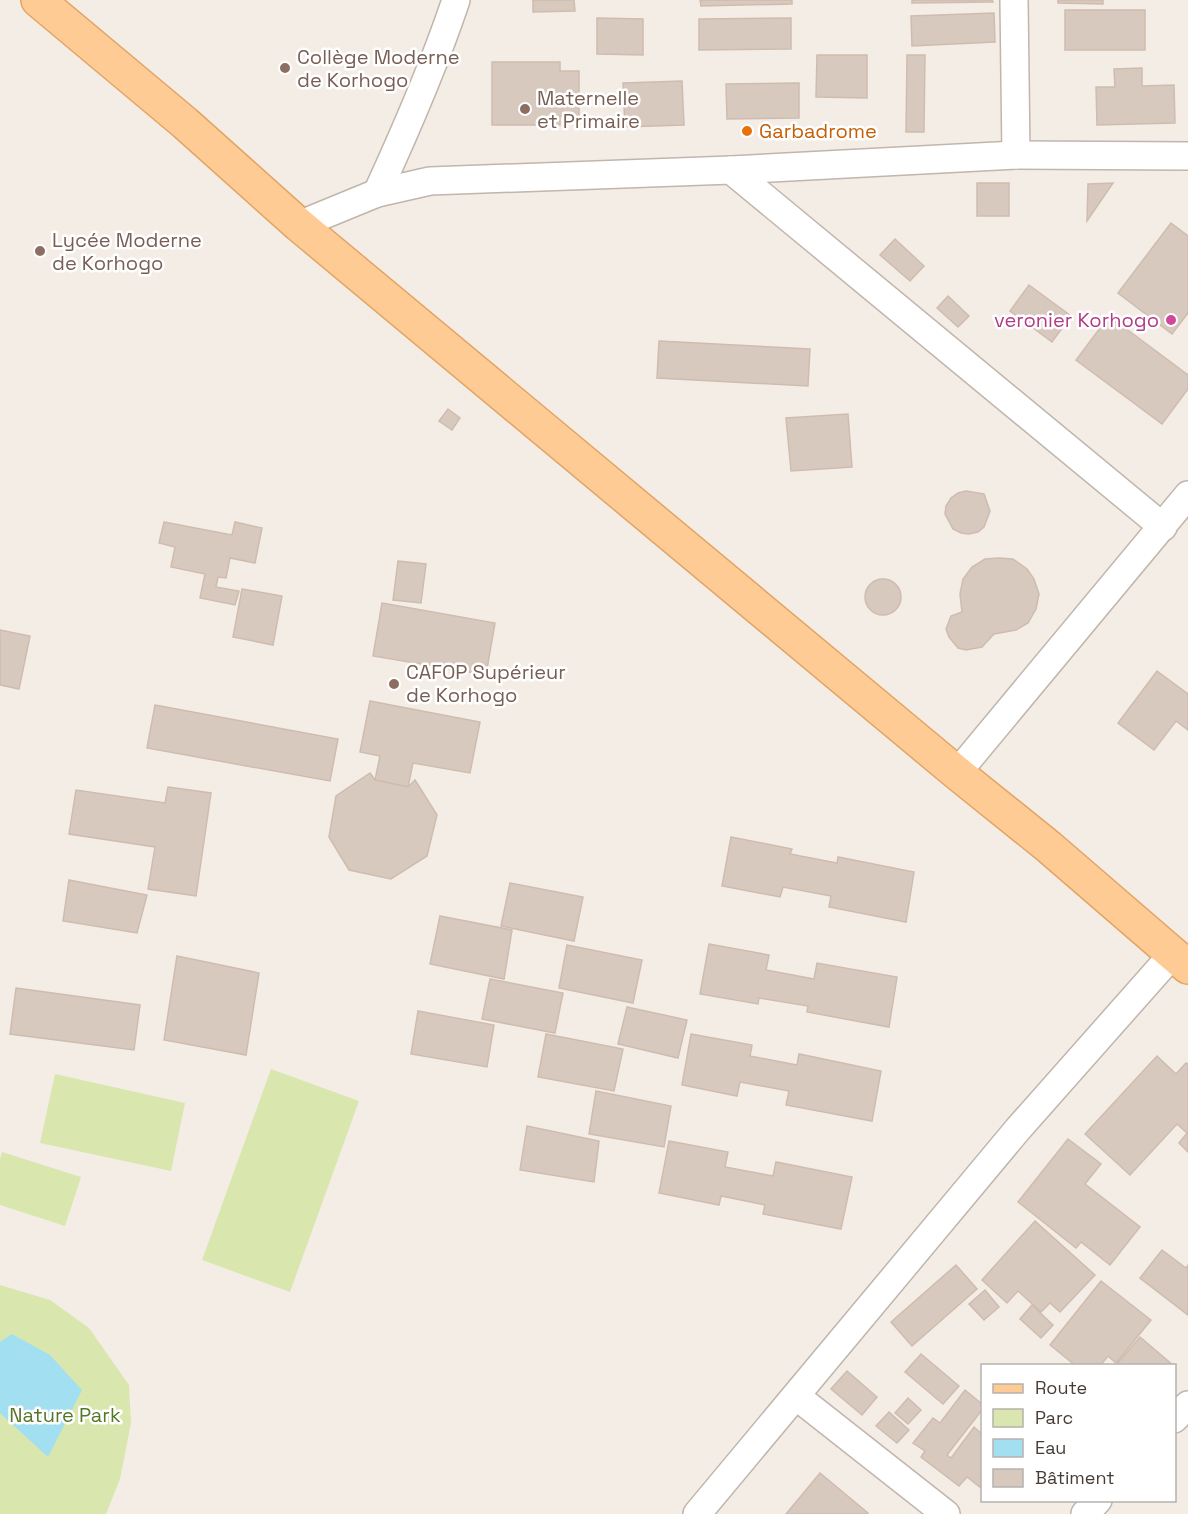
<svg xmlns="http://www.w3.org/2000/svg" width="1188" height="1514" font-family="'Space Grotesk',sans-serif">
<rect width="100%" height="100%" fill="#f3ede6"/>
<g fill="#d9e7af">
<path d="M271,1069L359,1101L290,1292L202,1260Z"/>
<path d="M55,1074L185,1103L171,1171L40,1143Z"/>
<path d="M2,1152L81,1177L65,1226L0,1205V1159Z"/>
<path d="M0,1285L50,1300L89,1328L129,1385L131,1423L120,1479L106,1514H0Z"/>
</g>
<path fill="#a2dff0" d="M12,1334L50,1355L82,1390L48,1457L0,1413V1342Z"/>
<g fill="#d8c9be" stroke="#cfbcaf" stroke-width="1.5">
<path d="M533,0H574L575,11L533,12Z"/>
<path d="M700,0H792V4L701,6Z"/>
<path d="M912,0H992L993,2L912,3Z"/>
<path d="M1058,0H1103V4L1058,3Z"/>
<rect x="1065" y="10" width="80" height="40"/>
<path d="M994,13L995,42L912,46L911,16Z"/>
<path d="M597,18L643,19V55L597,54Z"/>
<path d="M791,18V49L699,50V19Z"/>
<path d="M817,55H867V98L816,97Z"/>
<path d="M907,55H925L924,132H906Z"/>
<path d="M492,62H560V71H579V116H560V125H492Z"/>
<path d="M1142,68V86L1174,85L1175,123L1097,125L1096,87H1115L1114,69Z"/>
<path d="M682,81L684,125L625,127L623,83Z"/>
<path d="M799,83V118L727,119L726,84Z"/>
<rect x="977" y="183" width="32" height="33"/>
<path d="M1113,183L1087,221L1088,184Z"/>
<path d="M1171,223L1188,236V313L1172,334L1118,293Z"/>
<path d="M895,239L924,266L910,281L880,255Z"/>
<path d="M1029,285L1071,316L1052,342L1010,311Z"/>
<path d="M948,296L969,316L958,327L937,308Z"/>
<path d="M1109,316L1188,375V389L1162,424L1076,360Z"/>
<path d="M659,341L810,349L808,386L657,378Z"/>
<path d="M448,409L460,418L452,430L439,421Z"/>
<path d="M848,414L852,467L791,471L786,418Z"/>
<path d="M966,491L984,494L990,511L984,527L978,532L969,534L961,533L953,529L945,514L946,506L951,498L958,493Z"/>
<path d="M164,522L232,535L235,522L262,528L255,563L230,558L226,578L218,577L216,587L239,591L235,605L200,598L205,574L171,567L175,547L159,543Z"/>
<path d="M999,558L1013,559L1027,569L1034,579L1039,594L1036,609L1028,623L1016,630L994,634L982,647L966,650L958,648L949,637L946,629L951,616L962,612L960,594L963,579L972,567L985,559Z"/>
<path d="M398,561L426,564L421,603L393,600Z"/>
<circle cx="883" cy="597" r="18"/>
<path d="M242,589L282,596L273,645L233,637Z"/>
<path d="M382,603L495,623L486,675L373,656Z"/>
<path d="M0,630L30,636L19,689L0,685Z"/>
<path d="M1157,671L1188,694V730L1176,721L1154,750L1118,723Z"/>
<path d="M370,701L480,722L470,773L413,763L408,787L375,780L380,756L360,752Z"/>
<path d="M155,705L338,739L330,781L147,748Z"/>
<path d="M370,773L375,780L408,787L415,780L437,815L427,856L391,879L349,870L329,837L336,796Z"/>
<path d="M168,787L211,793L196,896L148,889L155,847L69,834L76,790L165,803Z"/>
<path d="M731,837L792,849L790,854L837,863L838,857L914,872L906,922L829,907L831,896L783,887L780,897L722,886Z"/>
<path d="M69,880L147,895L137,933L63,921Z"/>
<path d="M510,883L583,897L574,941L501,926Z"/>
<path d="M440,916L512,930L504,979L430,964Z"/>
<path d="M709,944L769,955L766,970L814,979L817,963L897,977L889,1027L807,1012L808,1006L759,998L758,1004L700,994Z"/>
<path d="M567,945L642,960L633,1003L559,988Z"/>
<path d="M177,956L259,973L246,1055L164,1040Z"/>
<path d="M490,979L563,993L555,1033L482,1019Z"/>
<path d="M16,988L140,1005L134,1050L10,1034Z"/>
<path d="M627,1007L687,1020L678,1058L618,1044Z"/>
<path d="M418,1011L494,1025L487,1067L411,1054Z"/>
<path d="M546,1034L623,1049L614,1091L538,1077Z"/>
<path d="M691,1034L752,1045L750,1056L797,1065L799,1054L881,1071L872,1121L786,1105L789,1091L740,1082L737,1096L682,1085Z"/>
<path d="M1157,1056L1176,1074L1186,1063L1188,1064V1152L1179,1143L1187,1133L1177,1124L1130,1175L1085,1134Z"/>
<path d="M596,1091L671,1106L664,1147L589,1134Z"/>
<path d="M527,1126L599,1141L594,1182L520,1170Z"/>
<path d="M1068,1139L1101,1164L1085,1184L1140,1227L1110,1265L1081,1242L1076,1248L1018,1202Z"/>
<path d="M669,1141L728,1152L725,1167L773,1176L776,1162L852,1177L841,1229L763,1214L765,1205L721,1196L719,1205L659,1193Z"/>
<path d="M1035,1221L1095,1275L1060,1312L1050,1303L1041,1312L1018,1291L1007,1303L982,1280Z"/>
<path d="M1162,1250L1186,1268L1188,1265V1315L1140,1278Z"/>
<path d="M956,1265L977,1289L912,1346L891,1322Z"/>
<path d="M1101,1281L1151,1320L1116,1363L1108,1356L1100,1366H1076L1050,1345Z"/>
<path d="M985,1290L999,1307L984,1320L969,1304Z"/>
<path d="M1032,1305L1053,1325L1041,1338L1020,1319Z"/>
<path d="M1140,1337L1174,1366H1115Z"/>
<path d="M921,1354L959,1386L943,1404L905,1372Z"/>
<path d="M847,1371L877,1397L862,1415L831,1389Z"/>
<path d="M965,1390L982,1404V1410L947,1455L951,1458L974,1427L982,1434L981,1488L967,1477L959,1486L921,1457L925,1451L913,1443L933,1418L940,1423Z"/>
<path d="M908,1398L921,1410L908,1424L895,1413Z"/>
<path d="M889,1412L909,1430L897,1443L876,1426Z"/>
<path d="M820,1473L868,1513L867,1514H786Z"/>
</g>
<g fill="none" stroke-linecap="round" stroke-linejoin="round">
<g stroke="#c1b5ac" stroke-width="30">
<g id="street">
<path d="M1014,0L1016,155"/>
<path d="M731,170L1163,527"/>
<path d="M377,193C406,130 434,66 456,0"/>
<path d="M299,225L377,193L430,181L731,170L1016,155L1188,156"/>
<path d="M957,773L1188,495"/>
<path d="M796,1396L946,1514"/>
<path d="M1174,1419L1188,1405"/>
<path d="M697,1514L1018,1129L1172,955"/>
<path d="M1085,1514L1098,1500"/>
</g>
</g>
<g stroke="#e3a464" stroke-width="36">
<path id="primary" d="M38,0L185,123L299,225L957,773L1049,847L1188,967"/>
</g>
<use href="#street" stroke="#fff" stroke-width="27"/>
<use href="#primary" stroke="#fecb94" stroke-width="33"/>
</g>
<g fill="#8d6e63" stroke="#fff" stroke-width="2">
<circle cx="285" cy="68" r="6"/>
<circle cx="525" cy="109" r="6"/>
<circle cx="40" cy="251" r="6"/>
<circle cx="394" cy="684" r="6"/>
</g>
<circle fill="#e8710a" stroke="#fff" stroke-width="2" cx="747" cy="131" r="6"/>
<circle fill="#d1479c" stroke="#fff" stroke-width="2" cx="1171" cy="320" r="6"/>
<g text-anchor="middle" stroke-width="5" stroke-linejoin="round" paint-order="stroke">
<g font-size="20" fill="#785e54" stroke="#fff" text-anchor="start">
<text x="297" y="64">Collège Moderne<tspan x="297" dy="23">de Korhogo</tspan></text>
<text x="537" y="105">Maternelle<tspan x="537" dy="23">et Primaire</tspan></text>
<text x="52" y="247">Lycée Moderne<tspan x="52" dy="23">de Korhogo</tspan></text>
<text x="406" y="679">CAFOP Supérieur<tspan x="406" dy="23">de Korhogo</tspan></text>
</g>
<g font-size="20" fill="#c56008" stroke="#fff" text-anchor="start">
<text x="759" y="138">Garbadrome</text>
</g>
<g font-size="20" fill="#b23c85" stroke="#fff" text-anchor="end">
<text x="1159" y="327">veronier Korhogo</text>
</g>
<g font-size="20" fill="#567729" stroke="#fff">
<text x="65" y="1422">Nature Park</text>
</g>
</g>
<rect x="981" y="1364" width="195" height="138" fill="#ffffff" stroke="#b5b1ae" stroke-width="1.5"/>
<rect x="993" y="1384" width="30" height="9" fill="#fecb94" stroke="#b5b1ae" stroke-width="1.5"/>
<text x="1035" y="1394" font-size="18" fill="#463c35">Route</text>
<rect x="993" y="1409" width="30" height="18" fill="#d9e7af" stroke="#b5b1ae" stroke-width="1.5"/>
<text x="1035" y="1424" font-size="18" fill="#463c35">Parc</text>
<rect x="993" y="1439" width="30" height="18" fill="#a2dff0" stroke="#b5b1ae" stroke-width="1.5"/>
<text x="1035" y="1454" font-size="18" fill="#463c35">Eau</text>
<rect x="993" y="1469" width="30" height="18" fill="#d8c9be" stroke="#b5b1ae" stroke-width="1.5"/>
<text x="1035" y="1484" font-size="18" fill="#463c35">Bâtiment</text>
</svg>
